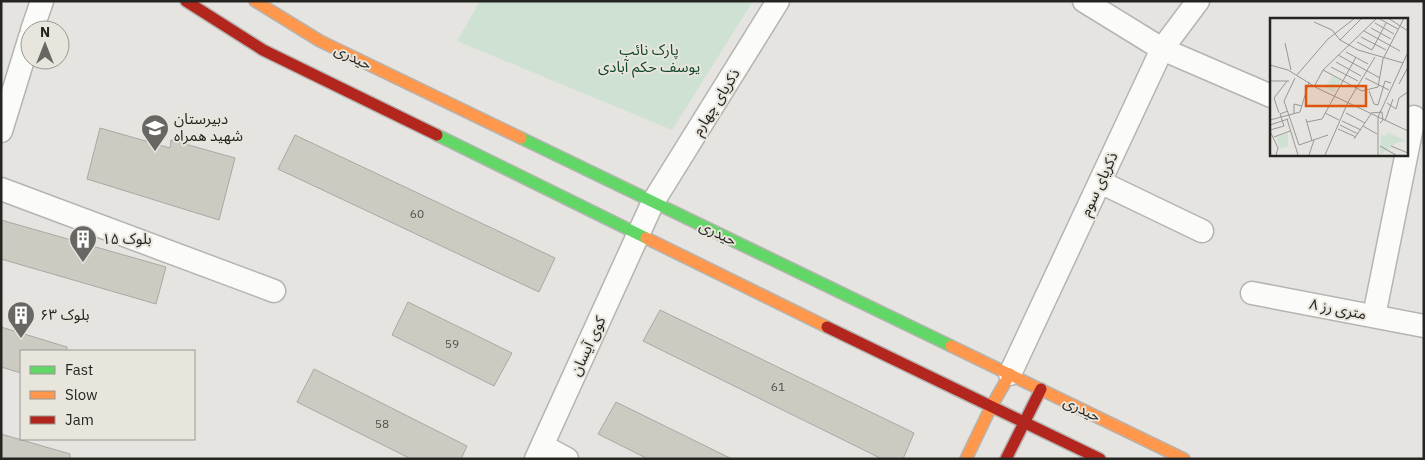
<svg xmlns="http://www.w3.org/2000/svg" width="1425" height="460" font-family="'IBM Plex Sans','Noto Sans Arabic',sans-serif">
<rect width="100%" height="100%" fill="#e5e4e0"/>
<path fill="#cfe1d2" d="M480,1H753L672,130L457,41Z"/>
<g fill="#cdcac1" stroke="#a8a8a4">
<path d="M100,128L170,148L171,140L235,158L219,220L87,179Z"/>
<path d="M295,135L555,258L539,292L278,169Z"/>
<path d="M1,220L166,267L156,304L1,259Z"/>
<path d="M408,302L512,353L494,386L392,335Z"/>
<path d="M660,310L914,433L903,459H882L643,341Z"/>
<path d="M1,327L67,347V351H21V373L1,367Z"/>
<path d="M314,369L467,446L461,459H411L297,402Z"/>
<path d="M616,402L732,459H648L598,434Z"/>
<path d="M1,434L70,454V459H1Z"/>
</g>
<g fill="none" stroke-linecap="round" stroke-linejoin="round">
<g stroke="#b5b4b1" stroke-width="25">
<g id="street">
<path d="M1084,1L1162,49L1271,96"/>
<path d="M32,30L42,1"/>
<path d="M1,131L30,37"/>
<path d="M1100,182L1202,231"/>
<path d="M1,189L274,291"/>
<path d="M1252,293L1424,326"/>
<path d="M1374,316L1414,117"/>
<path d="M1010,374L1162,49L1198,1"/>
<path d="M543,446L567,459"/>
<path d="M536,459L653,202L778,1"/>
</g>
</g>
<g stroke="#b5b4b1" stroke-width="14">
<g id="fast">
<path d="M437,135L646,238"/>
<path d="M521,138L951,346"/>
</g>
</g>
<g stroke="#b5b4b1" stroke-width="14">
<g id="slow">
<path d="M255,1L320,41L521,138"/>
<path d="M646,238L827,327"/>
<path d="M951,346L1184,459"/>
<path d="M966,459L991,407L1010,374"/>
</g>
</g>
<g stroke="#b5b4b1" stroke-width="14">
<g id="jam">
<path d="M186,1L263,50L437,135"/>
<path d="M827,327L1100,459"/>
<path d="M1006,459L1041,389"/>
</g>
</g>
<use href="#street" stroke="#fbfbfa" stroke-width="22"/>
<use href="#fast" stroke="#63d668" stroke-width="11"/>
<use href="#slow" stroke="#ff974d" stroke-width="11"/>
<use href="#jam" stroke="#b3261e" stroke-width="11"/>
</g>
<defs>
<g id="school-pin" transform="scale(1.4375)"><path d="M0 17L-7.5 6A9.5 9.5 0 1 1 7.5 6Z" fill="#686764" stroke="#e8e5dd"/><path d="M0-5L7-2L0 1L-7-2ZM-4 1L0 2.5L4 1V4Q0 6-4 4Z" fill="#fff"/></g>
<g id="building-pin" transform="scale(1.4375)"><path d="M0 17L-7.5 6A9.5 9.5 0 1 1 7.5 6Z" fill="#686764" stroke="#e8e5dd"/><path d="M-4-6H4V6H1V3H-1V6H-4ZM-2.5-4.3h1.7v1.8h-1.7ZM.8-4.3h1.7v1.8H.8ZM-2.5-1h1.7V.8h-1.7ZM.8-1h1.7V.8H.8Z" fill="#fff"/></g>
</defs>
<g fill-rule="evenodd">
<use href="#school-pin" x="155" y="128"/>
<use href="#building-pin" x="83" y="239"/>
<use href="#building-pin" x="21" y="315"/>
</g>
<g text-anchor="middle" stroke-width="4" stroke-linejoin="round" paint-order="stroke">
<g font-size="12" fill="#4f4e49">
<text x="417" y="218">60</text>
<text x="452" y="348">59</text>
<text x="778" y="391">61</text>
<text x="382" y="428">58</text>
</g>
<g font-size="15" fill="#114828" stroke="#e8e5dd">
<text x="649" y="55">پارک نائب<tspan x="649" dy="17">یوسف حکم آبادی</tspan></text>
</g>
<g font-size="15" fill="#252421" stroke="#e8e5dd">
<text transform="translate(353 57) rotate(26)" y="5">حیدری</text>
<text transform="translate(716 102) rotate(-58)" y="5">ذکریای چهارم</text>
<text transform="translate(1099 184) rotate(-65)" y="5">ذکریای سوم</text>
<text transform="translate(718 233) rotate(26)" y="5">حیدری</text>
<text transform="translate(1338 309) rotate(11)" y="5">۸ متری رز</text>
<text transform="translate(588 346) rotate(-65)" y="5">کوی آیسان</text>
<text transform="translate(1082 409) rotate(26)" y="5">حیدری</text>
</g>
<g font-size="15" fill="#252421" stroke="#e8e5dd" text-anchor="start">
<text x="174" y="124">دبیرستان<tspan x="174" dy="17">شهید همراه</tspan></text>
<text x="102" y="244">بلوک ۱۵</text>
<text x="40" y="320">بلوک ۶۳</text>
</g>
</g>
<g transform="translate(1270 18)">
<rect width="138" height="138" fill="#e5e4e0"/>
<path d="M62,58L71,63L64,74L55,70ZM118,114L136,123L126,125L110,137L111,116L116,118ZM18,115V128L10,131L6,119Z" fill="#cfe1d2"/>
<path fill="none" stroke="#989794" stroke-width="1" d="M108,0L128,11M118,0L138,13M44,4L62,12L70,22L88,32L133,45M105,5L124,16M101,10L121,21M94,13L130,33M91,19L116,32M70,22L92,0M87,24L102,32L116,5M15,25L21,52M76,34L98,46M68,37L110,60M66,44L91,58M0,47L18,52L47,70L138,113M61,49L88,63M53,52L92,73L108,69L113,41L134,0M27,57L58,21L85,0M25,60L14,83L29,127L58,117M95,60L119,72M0,63H19M129,66L138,49M45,67L53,52L107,0M99,73L104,86L108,87M78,84L105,39M117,85L126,91L129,80L138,74M108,87L115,63L121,65M9,95L4,80L17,63M24,95V86L32,88M55,95L69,102M76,95L95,105M101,95L112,94L113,102L110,105M17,101L28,137M36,101L42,123M0,102L30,94L39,64M72,103L91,112M115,103L123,81M37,104L52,101L86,39M0,107L18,101M70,107L88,116M93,108L107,116M68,111L86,119M0,112L14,108L10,96L18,93M0,113L8,130L6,137M4,119L20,113M84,121L101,96M110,128L126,137M121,128L138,135M39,137L44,122M55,137L78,84M108,137V99L138,34"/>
<path fill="#de560d" fill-opacity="0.15" stroke="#de560d" stroke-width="2.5" d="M36,68H96V88H36Z"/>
<rect width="138" height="138" fill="none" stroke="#252421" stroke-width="2.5"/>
</g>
<rect width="1425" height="460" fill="none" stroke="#252421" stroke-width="5"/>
<rect x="20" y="350" width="175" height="90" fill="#e8e5dd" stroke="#9a9892"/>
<rect x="30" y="366" width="25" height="8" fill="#63d668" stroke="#9a9892"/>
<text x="65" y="375" font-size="15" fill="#252421">Fast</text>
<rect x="30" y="391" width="25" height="8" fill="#ff974d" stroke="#9a9892"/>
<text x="65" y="400" font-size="15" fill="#252421">Slow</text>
<rect x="30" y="416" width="25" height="8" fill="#b3261e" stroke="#9a9892"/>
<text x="65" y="425" font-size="15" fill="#252421">Jam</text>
<g transform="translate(45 45)"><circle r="24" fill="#e8e5dd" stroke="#9a9892"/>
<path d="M0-4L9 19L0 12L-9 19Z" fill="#686764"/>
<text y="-8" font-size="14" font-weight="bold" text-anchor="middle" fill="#252421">N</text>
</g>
</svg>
